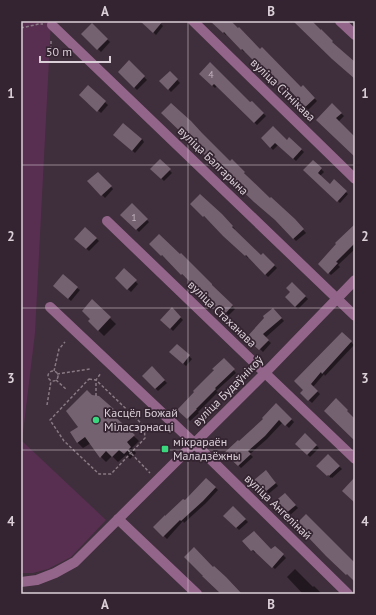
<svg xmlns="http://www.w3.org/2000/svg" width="376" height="615" font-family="'PT Sans',sans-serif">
<rect width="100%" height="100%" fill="#3f2e3b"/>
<path fill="#582f51" d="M21,21H51L35,333L22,441L106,520L71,557L48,569L33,573H21Z"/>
<g fill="#0007">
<path d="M145,21H158L163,26L156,35L144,23Z"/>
<path d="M213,21H230L260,50L301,88L303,86L317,101L306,112L295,101L299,98L289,88L285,91L245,51L244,52L227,34L226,35L212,22Z"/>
<path d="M92,24L110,42L101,52L83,34Z"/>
<path d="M129,62L147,80L137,90L119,72Z"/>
<path d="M170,72L180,83L171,92L161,81Z"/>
<path d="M200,74L250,104L252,102L266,116L257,125L217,86L215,88Z"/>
<path d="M88,87L108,105L101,113L81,95Z"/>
<path d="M332,105L344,116L338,122L355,139V157L354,155L317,120Z"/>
<path d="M163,113L230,162L232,160L270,200L294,220L306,233L296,241L278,222L216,163L215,164Z"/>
<path d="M117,137L142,139L144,142L135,153Z"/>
<path d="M262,138L287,141L289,139L304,152L296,161L278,145L273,150Z"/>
<path d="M160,160L172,173L164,181L152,169Z"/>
<path d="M313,161L324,172L320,176L330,186L334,181L348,194L340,203L305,170Z"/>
<path d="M98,173L113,189L105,198L89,181Z"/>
<path d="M191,204L221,215L235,229L234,230L261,256L263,254L277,268L268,277L249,257L248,258Z"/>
<path d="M132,205L149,222L139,232L122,215Z"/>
<path d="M355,225V249L338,265L340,267L331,275L319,264Z"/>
<path d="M85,228L99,241L89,251L75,239Z"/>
<path d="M151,244L214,288L235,309L227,317L186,276L185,277L165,257V258Z"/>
<path d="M124,270L138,284L131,292L116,278Z"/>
<path d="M292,284L308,299L298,309L286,297L291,292Z"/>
<path d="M57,288H77L80,290L71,301Z"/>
<path d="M92,301L116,324L104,336L89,321L92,319Z"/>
<path d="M172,309L183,320L173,331L161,320Z"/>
<path d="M273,309L284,321L265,338L271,343L263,352L248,337Z"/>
<path d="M342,333L354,345L325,376L324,374L313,387L320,394L312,403L301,393L305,390Z"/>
<path d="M177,345L192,359L186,366L173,355Z"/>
<path d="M224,359L236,373L216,391L218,392L198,412L199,413L190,421L178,410Z"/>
<path d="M152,368L167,383L158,391L143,376Z"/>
<path d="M276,405L294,422L289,428L283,422L267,439L250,454L253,457L241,468L226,453L239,442L264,419Z"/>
<path d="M114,410L120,416L116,419L139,441L132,448L136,453L130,459L126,455L118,462L112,456L106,462L101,457L91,443L83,448L78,443L71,433Z"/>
<path d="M305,435L319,448L310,457L296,444Z"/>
<path d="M328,455L342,469L332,478V477L331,478L318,466Z"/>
<path d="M269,474L278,486L267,495L264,492Z"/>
<path d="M206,479L218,490L206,503L184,523L183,521L167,539L155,527L185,501Z"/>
<path d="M285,494L298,508L288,517L275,503Z"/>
<path d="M233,507L248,522L239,530L225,516Z"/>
<path d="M245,542L271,551L275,547L286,558L275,569L256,552L255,553Z"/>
<path d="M295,569L313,587L314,586L322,594H303L287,577Z"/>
</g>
<g fill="#756271">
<path d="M140,21H163L153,33Z"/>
<path d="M210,21H231L238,28L239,27L260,49L262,47L301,87L303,85L315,98L302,110L294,101L297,98L286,86L282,90L242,49L241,50L224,32L223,33Z"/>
<path d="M293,21H312L321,30V29L333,41L332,42L355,62V79L332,59Z"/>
<path d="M92,23L108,39L97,50L81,34Z"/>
<path d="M129,60L145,76L134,88L118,72Z"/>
<path d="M210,62L250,102L252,101L264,113L254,123L214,84L212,86L199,74Z"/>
<path d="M170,71L178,79L168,90L159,81Z"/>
<path d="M88,85L106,101L97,112L79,95Z"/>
<path d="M171,103L191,121L202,133L230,161L232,159L245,172L244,173L270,198L271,197L295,219L304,229L293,239L275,220L254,202L233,182V183L213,161L212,162L161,113Z"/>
<path d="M332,103L342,113L336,118L355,137V157L316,120Z"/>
<path d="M123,123L142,139L132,151L113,135Z"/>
<path d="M273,126L287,140L289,137L302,149L293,159L275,143L270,148L261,138Z"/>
<path d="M160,159L171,169L161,179L150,169Z"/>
<path d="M313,160L322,168L318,173L330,184L334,179L347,191L337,202L303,170Z"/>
<path d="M98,172L112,186L101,196L87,181Z"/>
<path d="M200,194L222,214L233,226L232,227L261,255L263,253L275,265L265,275L246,255L245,256L223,236L204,216L203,217L190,204Z"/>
<path d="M132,203L148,219L136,230L120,215Z"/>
<path d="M355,224V243L336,262L338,263L328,274L318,264L336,244L335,243Z"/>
<path d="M85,227L97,238L86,249L74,239Z"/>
<path d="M159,234L180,254L181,253L212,284V285L233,305L224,315L182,274L181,275L162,255L161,256L149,244Z"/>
<path d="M124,268L137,280L127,290L115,278Z"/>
<path d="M63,274L78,287L68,299L53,286Z"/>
<path d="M292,282L306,296L295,307L285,297L290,292L286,288Z"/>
<path d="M92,299L111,317L98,331L88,321L90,319L82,311Z"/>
<path d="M172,307L181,317L170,329L160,320Z"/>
<path d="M273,308L282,318L263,334L269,340L259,350L246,338L264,318L263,316Z"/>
<path d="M342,332L352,341L322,374L321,372L311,384L318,391L308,401L300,393L303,390L294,381Z"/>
<path d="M177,344L190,355L183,364L169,352Z"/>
<path d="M224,358L235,369L215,388L216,389L196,409H197L187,419L177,410L194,392L193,391L214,370L212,369Z"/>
<path d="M152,366L165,380L155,389L142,376Z"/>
<path d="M87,390L92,395L99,396L115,410L111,413L135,435L127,442L131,447L124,454L119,450L112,457L106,451L100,458L85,437L77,443L70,432L78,427L66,411Z"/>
<path d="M336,398L348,410L347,411L355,419V441L324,411Z"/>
<path d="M276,403L292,419L285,426L279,420L265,436L248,451L251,454L238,466L224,453L238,440L239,441L263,419L262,418Z"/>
<path d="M305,433L317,445L307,455L295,444Z"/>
<path d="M328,454L340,466L329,476L328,475L327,476L316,466Z"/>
<path d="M266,470L276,483L264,493L254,480Z"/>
<path d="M355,477V503L342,491Z"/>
<path d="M206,478L216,487L203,501L181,521L180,520L163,537L153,527L165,515V516L183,499L185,500Z"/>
<path d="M285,493L296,505L284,515L273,503Z"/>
<path d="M233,506L246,519L236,528L223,516Z"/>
<path d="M306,514L355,563V582L347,574L346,575L326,556L307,536L306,538L294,526Z"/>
<path d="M254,531L271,549L275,546L284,554L272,568L253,550L251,551L242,541Z"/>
<path d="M194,547L213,567L214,566L226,577L242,594H221L202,576H203L184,557Z"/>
</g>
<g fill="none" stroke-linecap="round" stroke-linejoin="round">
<g stroke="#887a84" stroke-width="1.5" stroke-dasharray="3 2" stroke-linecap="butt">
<path d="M21,28L39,24H43"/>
<path d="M51,54V39"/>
<circle cx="53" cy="376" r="5"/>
<path d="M54,371L59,349L65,342"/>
<path d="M57,374L90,369"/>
<path d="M89,379L96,380L144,426L145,438L111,474H99L64,441L50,420Z"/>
<path d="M56,380L67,390"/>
<path d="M96,396V380L101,373"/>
<path d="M47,405L51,381"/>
<path d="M128,450L150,473"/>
</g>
<g stroke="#94658b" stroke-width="10">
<path d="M193,21L355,179"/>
<path d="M340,21L355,35"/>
<path d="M52,25L355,316"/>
<path d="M107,221L265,373L355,459"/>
<path d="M50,307L194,443L348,594"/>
<path d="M118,519L197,594"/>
<path d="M21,582L37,580L55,573L75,562L265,373L355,280"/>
</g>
</g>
<path fill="none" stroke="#dbd0d8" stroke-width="1" stroke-opacity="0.55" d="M188,21V594M21,165H355M21,308H355M21,450H355"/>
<g fill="#3ad77f" stroke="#342431" stroke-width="1.5">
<circle cx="96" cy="420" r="4"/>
<rect x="161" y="445" width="8" height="8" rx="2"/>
</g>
<g text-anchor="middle" stroke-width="3.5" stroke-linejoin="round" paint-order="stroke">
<g font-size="10" fill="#c2b4be">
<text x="211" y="78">4</text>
<text x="134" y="221">1</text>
</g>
<g font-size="12" fill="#dbd0d8" stroke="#342431">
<text transform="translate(283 90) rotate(44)" y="4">вуліца Сітнікава</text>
<text transform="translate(213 161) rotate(44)" y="4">вуліца Балгарына</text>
<text transform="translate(222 314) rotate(44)" y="4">вуліца Стаханава</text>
<text transform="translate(228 391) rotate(-45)" y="4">вуліца Будаўнікоў</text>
<text transform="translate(278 507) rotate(44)" y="4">вуліца Ангелінай</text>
</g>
<g font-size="12" fill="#dbd0d8" stroke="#342431" text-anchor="start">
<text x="104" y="417">Касцёл Божай<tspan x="104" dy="14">Міласэрнасці</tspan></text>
<text x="173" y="446">мікрараён<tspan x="173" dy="14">Маладзёжны</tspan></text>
</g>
</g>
<rect width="376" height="615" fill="none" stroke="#342431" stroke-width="44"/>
<path d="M40 56v6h70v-6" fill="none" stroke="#dbd0d8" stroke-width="2"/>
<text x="46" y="56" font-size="12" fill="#dbd0d8" stroke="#342431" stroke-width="3" paint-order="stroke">50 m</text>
<rect x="22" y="22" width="332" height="571" fill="none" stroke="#dbd0d8" stroke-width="1.5"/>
<g font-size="13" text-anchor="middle" font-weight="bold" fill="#dbd0d8">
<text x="105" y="16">A</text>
<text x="271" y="16">B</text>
<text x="11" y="98">1</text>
<text x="365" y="98">1</text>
<text x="11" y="241">2</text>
<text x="365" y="241">2</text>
<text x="11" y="383">3</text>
<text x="365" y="383">3</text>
<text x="11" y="526">4</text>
<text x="365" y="526">4</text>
<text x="105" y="609">A</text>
<text x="271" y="609">B</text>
</g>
</svg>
